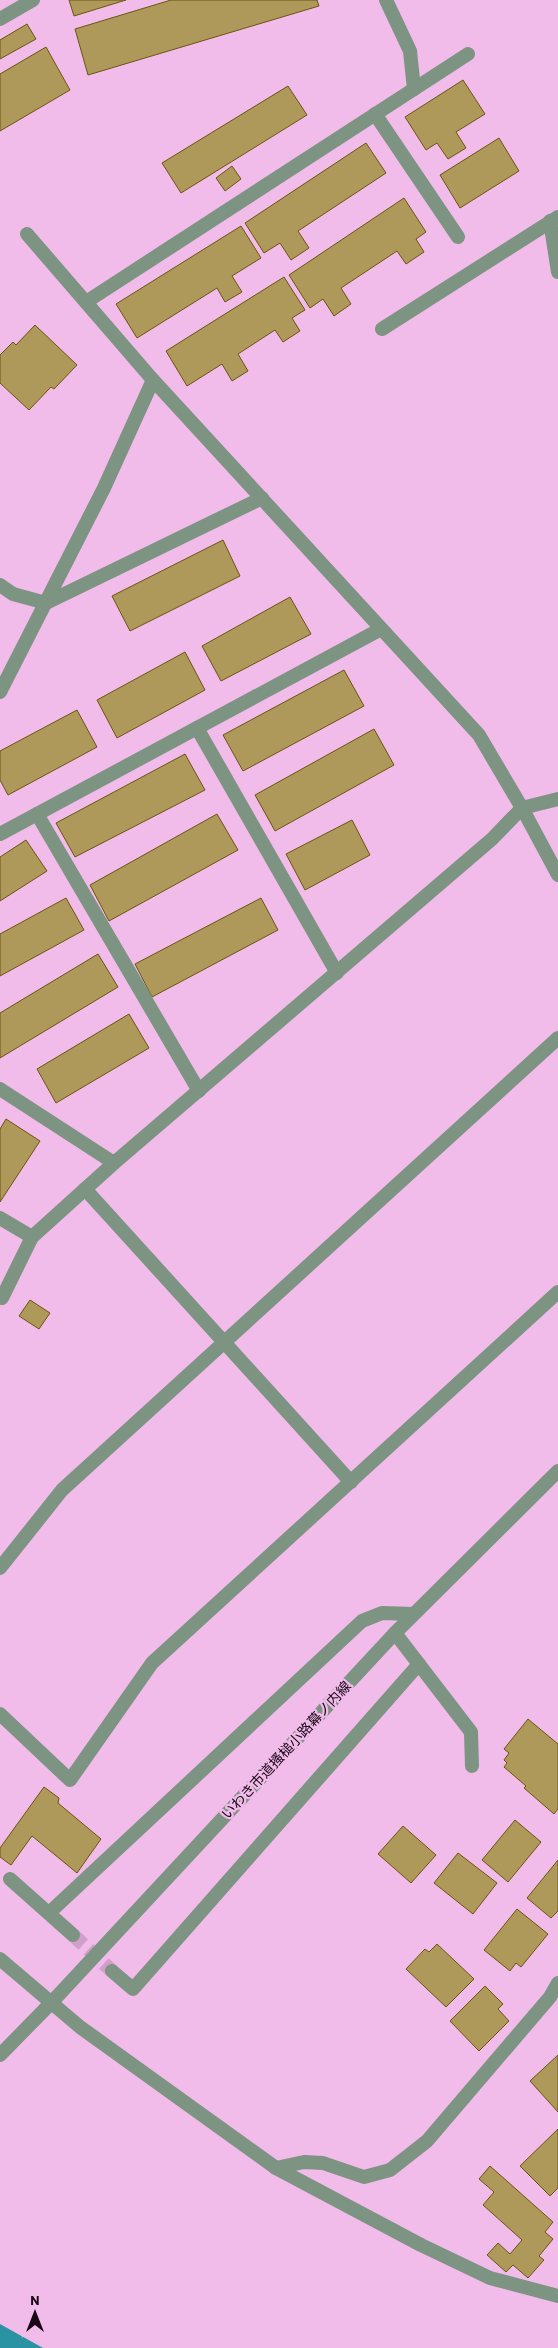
<svg xmlns="http://www.w3.org/2000/svg" width="558" height="2348" font-family="Barlow,'Noto Sans JP',sans-serif">
<rect width="100%" height="100%" fill="#f1bbea"/>
<path fill="#2993a3" d="M0,2324L43,2348H0Z"/>
<g fill="#af995a" stroke="#6a5510">
<path d="M69,0H126L74,16Z"/>
<path d="M171,0H317L319,6L88,75L75,29Z"/>
<path d="M27,24L36,39L0,59V40Z"/>
<path d="M46,47L70,90L0,131V74Z"/>
<path d="M463,80L485,114L456,132L466,148L448,159L437,143L426,150L405,117Z"/>
<path d="M288,86L307,115L181,193L162,163Z"/>
<path d="M499,138L519,171L460,208L440,175Z"/>
<path d="M366,143L386,173L298,231L309,248L291,260L280,243L264,253L245,223Z"/>
<path d="M232,166L241,179L225,191L216,178Z"/>
<path d="M404,198L426,232L416,239L424,252L406,264L397,251L341,288L351,304L334,316L323,299L310,308L289,275Z"/>
<path d="M241,226L261,258L232,276L242,292L225,302L217,288L137,338L116,304Z"/>
<path d="M284,277L305,310L292,318L300,331L283,342L275,330L238,354L248,371L232,381L222,364L187,386L166,351Z"/>
<path d="M35,325L77,365L54,389L51,387L29,410L0,383V355L13,342L16,345Z"/>
<path d="M223,540L240,576L130,631L112,596Z"/>
<path d="M290,597L311,634L221,681L202,646Z"/>
<path d="M185,652L205,690L117,738L97,700Z"/>
<path d="M344,670L364,706L243,771L223,735Z"/>
<path d="M77,710L97,747L8,795L0,780V751Z"/>
<path d="M374,729L394,765L275,831L255,795Z"/>
<path d="M185,754L205,790L75,857L56,823Z"/>
<path d="M217,814L238,850L109,921L90,885Z"/>
<path d="M352,820L370,855L305,890L286,854Z"/>
<path d="M26,840L47,871L0,901V857Z"/>
<path d="M66,898L84,930L0,976V934Z"/>
<path d="M261,898L278,930L152,997L135,964Z"/>
<path d="M98,954L118,987L0,1058V1013Z"/>
<path d="M129,1014L149,1048L56,1103L37,1069Z"/>
<path d="M6,1119L40,1141L0,1202V1129Z"/>
<path d="M30,1300L50,1313L39,1329L19,1316Z"/>
<path d="M528,1719L558,1744V1809L554,1814L524,1788L526,1786L504,1767L507,1763L504,1760L509,1753L504,1749Z"/>
<path d="M44,1787L59,1798L58,1803L101,1839L77,1873L32,1836L11,1865L0,1857V1848Z"/>
<path d="M515,1820L541,1842L508,1882L482,1860Z"/>
<path d="M403,1826L436,1855L411,1883L378,1854Z"/>
<path d="M458,1853L497,1883L473,1914L434,1883Z"/>
<path d="M558,1860V1911L551,1918L527,1898Z"/>
<path d="M517,1909L548,1934L521,1967L516,1963L510,1971L484,1950Z"/>
<path d="M437,1944L474,1979L446,2007L406,1969L425,1949L429,1952Z"/>
<path d="M485,1986L503,2004L498,2009L509,2021L479,2051L450,2021Z"/>
<path d="M558,2055V2112L530,2081Z"/>
<path d="M558,2129V2188L550,2196L520,2166Z"/>
<path d="M490,2166L553,2222L545,2232L553,2239L539,2256L544,2260L528,2278L513,2265L506,2272L487,2255L498,2243L510,2254L522,2240L483,2205L494,2192L479,2179Z"/>
</g>
<g fill="none" stroke-linecap="round" stroke-linejoin="round">
<path stroke="#d0a0ca" stroke-width="14" stroke-dasharray="14 7" stroke-linecap="butt" d="M73,1935L112,1971"/>
<g stroke="#7c9481" stroke-width="14">
<path d="M386,0L410,51L414,89"/>
<path d="M0,19L33,0"/>
<path d="M375,114L458,237"/>
<path d="M550,221L558,272"/>
<path d="M27,234L153,380L479,735L522,808L558,875"/>
<path d="M86,302L468,54"/>
<path d="M382,329L558,217"/>
<path d="M0,585L13,594L46,603L262,498"/>
<path d="M0,692L104,488L153,380"/>
<path d="M197,728L337,973"/>
<path d="M37,814L199,1091"/>
<path d="M0,834L381,629"/>
<path d="M0,1089L114,1163"/>
<path d="M85,1189L351,1482"/>
<path d="M0,1218L32,1237"/>
<path d="M2,1298L32,1237L114,1163L492,839L522,808L558,799"/>
<path d="M0,1568L62,1490L558,1038"/>
<path d="M395,1633L471,1732L472,1766"/>
<path d="M0,1714L70,1780L152,1663L558,1292"/>
<path d="M10,1879L73,1935"/>
<path d="M49,1913L362,1621L382,1613L413,1614"/>
<path d="M112,1971L133,1989L419,1664"/>
<path d="M276,2168L304,2162L323,2163L364,2177L390,2170L427,2141L550,1997L558,1983"/>
</g>
<g stroke="#7c9481" stroke-width="14">
<path d="M0,1959L80,2027L276,2168L421,2245L490,2278L558,2296"/>
<path d="M0,2055L52,2002L395,1633L558,1471"/>
</g>
</g>
<g text-anchor="middle" stroke-width="4.5" stroke-linejoin="round" paint-order="stroke">
<g font-size="14" fill="#180616" stroke="#f1bbea">
<text transform="translate(286 1750) rotate(-47)" y="5">いわき市道搔槌小路幕ノ内線</text>
</g>
</g>
<g transform="translate(35 2313)" stroke="#f1bbea" stroke-width="4" paint-order="stroke">
<path d="M0-4L9 19L0 12L-9 19Z" fill="#180616"/>
<text y="-8" font-size="14" font-weight="bold" text-anchor="middle" fill="#180616">N</text>
</g>
</svg>
